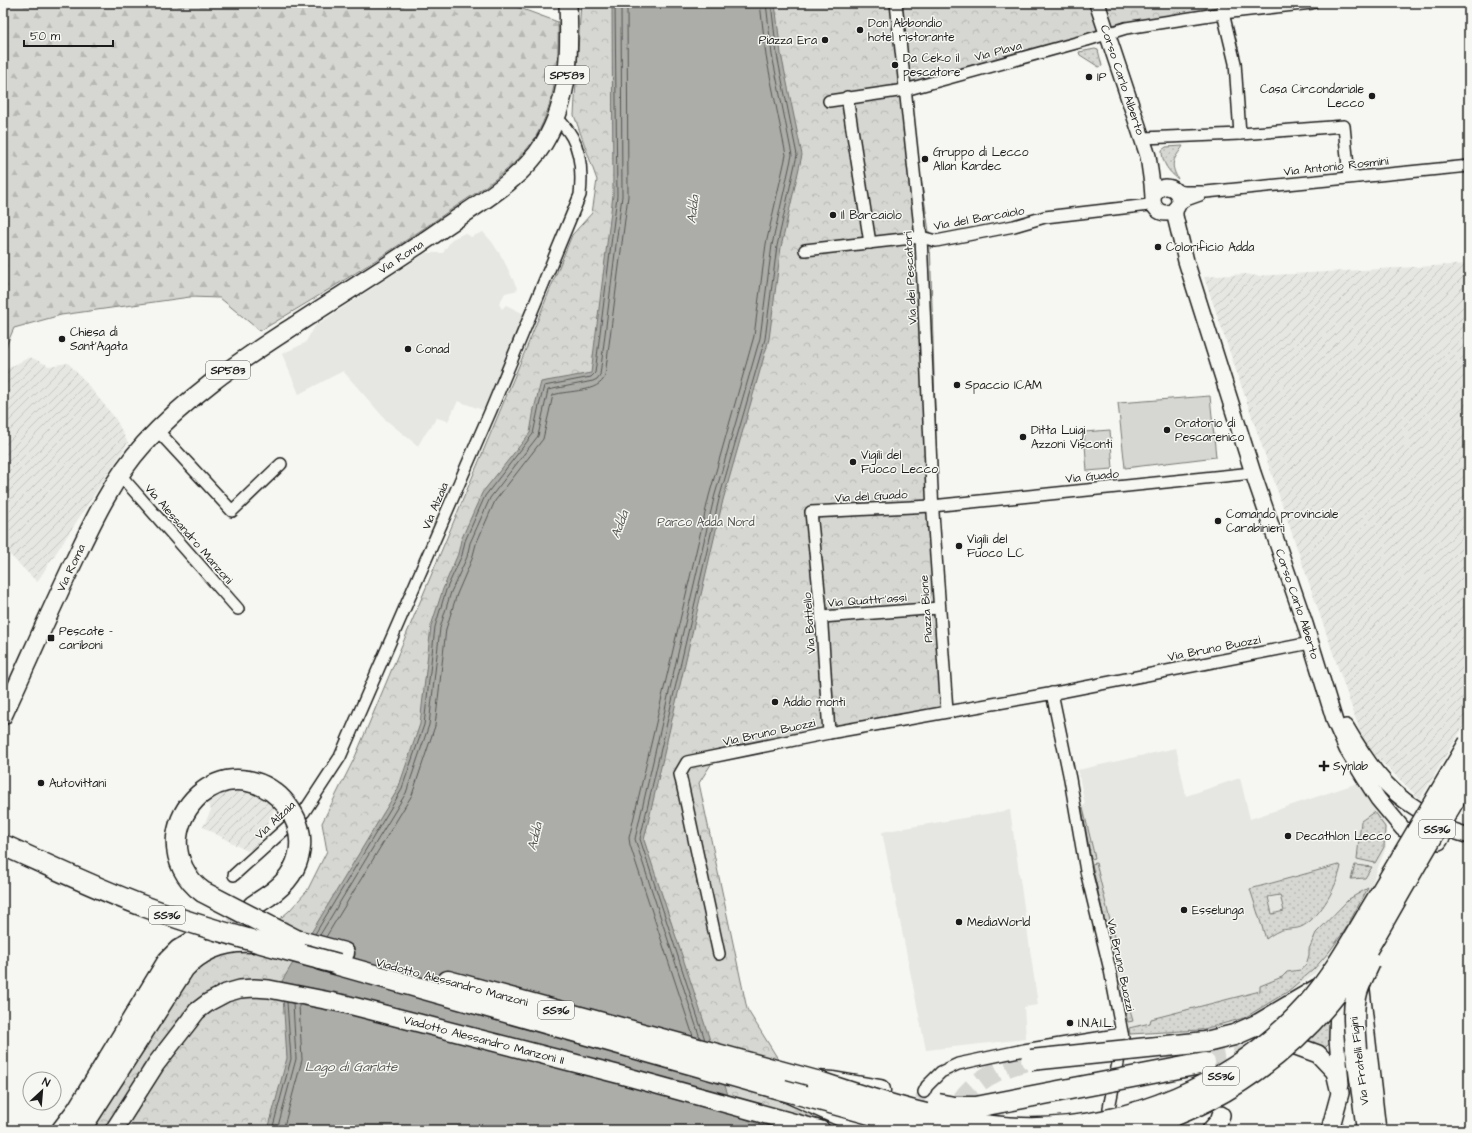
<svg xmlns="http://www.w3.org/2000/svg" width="1472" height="1133" font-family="'Architects Daughter',sans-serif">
<defs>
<pattern id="industrial-furrows" width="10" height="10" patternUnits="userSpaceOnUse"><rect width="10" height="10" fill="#e6e6e2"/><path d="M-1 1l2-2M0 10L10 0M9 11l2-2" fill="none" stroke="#c5c5c1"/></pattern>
<pattern id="grass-dots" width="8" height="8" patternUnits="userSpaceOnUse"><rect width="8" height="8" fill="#d6d6d2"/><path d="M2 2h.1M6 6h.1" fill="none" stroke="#b7b7b4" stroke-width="1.8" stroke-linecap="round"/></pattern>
<pattern id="forest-firs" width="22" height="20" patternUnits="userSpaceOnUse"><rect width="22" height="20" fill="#d6d6d2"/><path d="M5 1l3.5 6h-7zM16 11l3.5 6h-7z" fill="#b7b7b4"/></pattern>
<pattern id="park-crowns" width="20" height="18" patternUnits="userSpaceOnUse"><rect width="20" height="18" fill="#d6d6d2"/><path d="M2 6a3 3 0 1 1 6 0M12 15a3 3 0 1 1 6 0" fill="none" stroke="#b7b7b4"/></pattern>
</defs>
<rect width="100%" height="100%" fill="#f6f6f2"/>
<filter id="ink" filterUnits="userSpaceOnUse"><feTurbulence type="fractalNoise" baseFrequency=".025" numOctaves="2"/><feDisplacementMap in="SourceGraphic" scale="8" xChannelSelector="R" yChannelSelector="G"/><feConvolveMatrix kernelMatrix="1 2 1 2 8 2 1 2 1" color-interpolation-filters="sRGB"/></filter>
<g filter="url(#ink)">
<g fill="#e6e6e2">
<path d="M483,232L492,242L503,259L518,290L505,293L499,304L502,309L506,305L524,314L488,412L458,401L448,421L437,418L423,437L418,446L386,420L343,371L299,394L282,354L305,343L315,326L426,253H443L452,239L465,233L471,237Z"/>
<path d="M1176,748L1186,796L1240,778L1250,819L1361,782L1386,825V847L1370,888L1346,931L1315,973L1288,994L1245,1019L1201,1031L1130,1035L1080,807L1085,805L1078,770Z"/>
<path d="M1010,810L1038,1005L1024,1007L1026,1039L926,1050L882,832Z"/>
</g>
<g fill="url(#industrial-furrows)">
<path d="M1469,264V717L1420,799L1365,746L1204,277L1245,274L1257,276Z"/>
<path d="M30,357L49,366L68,363L83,379L115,418L128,443L37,582L3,548V371Z"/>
<path d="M200,789L284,790L255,848L247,851L203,827L211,810Z"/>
</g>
<g fill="url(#grass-dots)" stroke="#797977" fill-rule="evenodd">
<path d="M1095,49L1098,50L1102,66L1099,67L1080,55L1079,52Z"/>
<path d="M1183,146C1174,160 1169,162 1178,179C1168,171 1162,163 1162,150L1166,147Z"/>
<path d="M1083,808L1095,858L1091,859L1082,809Z"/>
<path d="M1374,812L1385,827L1384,847L1375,863L1357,859L1361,821Z"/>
<path d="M1096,863L1115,941L1109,942L1092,864Z"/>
<path d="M1338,865L1341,866C1337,886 1322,915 1303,926C1296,930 1286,928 1279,931C1274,933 1270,936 1266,939L1250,889ZM1280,895L1284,911L1272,914L1268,897Z"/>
<path d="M1355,865L1372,867L1365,878L1351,879Z"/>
<path d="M1368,888L1345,930L1329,952L1313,970L1287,992L1244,1018L1200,1030L1130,1034L1129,1028L1150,1023L1151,1019L1260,991V986L1282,977L1287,972L1300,970L1306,965L1309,955V949L1316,933L1349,899Z"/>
<path d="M1121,980L1133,1021L1128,1022L1117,981Z"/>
<path d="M1330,1013L1332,1041L1325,1048L1306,1040Z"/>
</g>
<path fill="url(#forest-firs)" stroke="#797977" d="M3,3H506L558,22C559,61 556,101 536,136C516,169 480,190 449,211C388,254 324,293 260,331L220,298L190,297L61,315L14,328L3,353Z"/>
<path fill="url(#park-crowns)" stroke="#797977" d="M581,3H1326L1085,37L908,92L930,238L944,711L715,758L699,783L747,1009L783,1067L878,1130H87L115,1094L160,1016L192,971L213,954L250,944L289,911L307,891L327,851L322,823L355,757L526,349L572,235L592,213L597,180L574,115Z"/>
<g fill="#d6d6d2" stroke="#797977">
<path d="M1210,396L1216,457L1125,468L1118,403Z"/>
<path d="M1110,430L1113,469L1087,471L1084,432Z"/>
</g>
<path fill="#acaca9" stroke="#727271" d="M612,3H775L781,54L802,155L781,247L769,339L723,500L644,840L731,1104L743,1118L766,1127L770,1130H268L287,1058L282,981L398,789L420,724L431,626L443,589L458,554L461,540L482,493L530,433L534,409L541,382L591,373L613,195Z"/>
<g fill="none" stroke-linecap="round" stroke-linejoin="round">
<g stroke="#565654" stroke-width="1">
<path d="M315,934L401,791L424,725L435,627L446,590L462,555L465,541L485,496L533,434L538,410L544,386L591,377L595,373L617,196L615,3"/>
<path d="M320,935L406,793L429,725L440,628L451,592L467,557L470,543L490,498L538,436L548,390L593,381L597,379L600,375L622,196L621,3"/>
<path d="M326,937L412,795L435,726L446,629L457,594L472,559L476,544L495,501L543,439L553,395C568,390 599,393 605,376L628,196L627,3"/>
<path d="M693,1036L630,845L629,838L709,496L754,336L766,244L786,155L766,56L760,3"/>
<path d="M700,1038L635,839L714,498L760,338L772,245L792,155L772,55L766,3"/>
<path d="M705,1040L640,839L719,499L765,339L777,246L797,155L777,55L771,3"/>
<path d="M272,1130L291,1059L287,1002"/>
<path d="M277,1130L296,1059L293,1003"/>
<path d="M283,1130L302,1060L299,1005"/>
</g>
<path stroke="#d5d5d2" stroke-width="11" stroke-dasharray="11 5.5" stroke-linecap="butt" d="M911,1114L924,1092"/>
<g stroke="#d5d5d2" stroke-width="20" stroke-dasharray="20 10" stroke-linecap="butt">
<path d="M203,936L253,906"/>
<path d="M1205,1063L1254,1054"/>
<path d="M947,1130C961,1087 989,1070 1031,1060"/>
</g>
<g stroke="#1c1c1c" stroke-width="14">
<g id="street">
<path d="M896,3L921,237L933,513L947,711"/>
<path d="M1223,3V13L1235,63L1240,134"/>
<path d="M847,97L870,243"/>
<path d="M829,101L905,90L1087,40L1126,28L1223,13L1312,3"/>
<path d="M1143,138L1240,134L1344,126L1349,177"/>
<path d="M1174,190L1184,192H1206L1469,166"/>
<path d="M1178,205L1186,200L1200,195"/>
<path d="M805,250L921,237L936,241L1014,226L1045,217L1149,205L1153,197"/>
<path d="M157,430L232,511L281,464"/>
<path d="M121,476L238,609"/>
<path d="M822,617L939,608"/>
<path d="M1052,693L1070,779L1086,871L1110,970L1123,1038L1109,1108"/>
<path d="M829,733L821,611L811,512L932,506L1253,473"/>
<path d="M234,875L304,812L340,757L491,410L580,195C582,176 582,155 572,137C568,130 562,123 556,117"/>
<path d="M719,954L680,774L687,762L829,733L1060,692L1310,643"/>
<path d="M1364,990L1380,1130"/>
<path d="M924,1092L927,1086L941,1072L958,1064L1024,1050L1122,1034"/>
</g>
</g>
<g stroke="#1c1c1c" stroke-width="18">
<g id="secondary">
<path id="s1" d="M1097,3L1148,156L1152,184L1153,197"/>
<circle cx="1166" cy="200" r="13"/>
<path id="s2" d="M1175,209V216L1186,261L1253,473L1305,624L1335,722L1347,749L1364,777L1378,799L1403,829"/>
<path d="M1346,727C1364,758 1385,790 1416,808"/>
<path d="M1439,842L1444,834L1445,828L1469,836"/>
<path d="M1338,1004L1337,1039L1341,1084"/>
</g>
</g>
<g stroke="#1c1c1c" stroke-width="20">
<g id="primary">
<path id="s3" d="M3,716C27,664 50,611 75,559C94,519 114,477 144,444C185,399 235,364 286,331C339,296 394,263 446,226C481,202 522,179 544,143C570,100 570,51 568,3"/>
<path d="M1296,1046L1318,1054L1335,1072L1340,1093L1330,1130"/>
<path id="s4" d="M114,1130L156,1064L197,1011L209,1002L226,993L240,989L254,988L269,989L345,1004L621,1075L821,1130"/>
<path d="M1211,1130L1219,1121L1221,1115"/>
</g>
</g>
<g stroke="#1c1c1c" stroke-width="23">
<g id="highway">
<path d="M253,906L268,896"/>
<path d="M296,940L344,953"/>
<path d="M321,960L783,1090L857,1123L870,1130"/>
<path d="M448,981L816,1081L833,1082L880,1090"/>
<path d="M1206,1042L1234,1035L1259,1024L1318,989"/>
<path d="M1356,1049L1367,1130"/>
<path d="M62,1130L78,1109L168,961L179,950L196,940"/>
<path d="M80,1130L184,968C203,948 227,940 253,942"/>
</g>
</g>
<use href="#street" stroke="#f6f6f2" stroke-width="11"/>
<use href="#secondary" stroke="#f6f6f2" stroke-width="15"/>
<use href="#primary" stroke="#f6f6f2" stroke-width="17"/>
<use href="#highway" stroke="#f6f6f2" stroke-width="20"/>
<g stroke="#1c1c1c" stroke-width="23" stroke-linecap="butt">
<g id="highway-bridge">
<path d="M3,845C50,866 97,889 146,907C208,930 274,946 338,964"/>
<path d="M268,896C348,842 261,742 199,795C187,806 179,820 177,837C175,859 186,880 203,892L296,940"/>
<path d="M1356,1049C1355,1032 1352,1014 1356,997C1358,985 1365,974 1370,962"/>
<path d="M1031,1060L1206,1042"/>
<path d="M816,1081C879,1102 953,1126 1021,1128C1127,1131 1236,1084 1307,1005C1335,973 1355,935 1377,899C1408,847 1438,795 1469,743"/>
<path d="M783,1090L928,1130"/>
<path d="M938,1104L954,1107H976L1205,1063"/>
<path d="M1132,1130C1217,1106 1287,1058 1341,988C1366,955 1385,918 1406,882C1426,846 1448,811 1469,775"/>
</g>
</g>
<use href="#highway-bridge" stroke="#f6f6f2" stroke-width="20"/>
</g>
</g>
<g fill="#1c1c1c" stroke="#f6f6f2" stroke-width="1.5">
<circle cx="860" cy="30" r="4"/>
<circle cx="825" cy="40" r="4"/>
<circle cx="895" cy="65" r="4"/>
<circle cx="1089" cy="77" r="4"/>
<circle cx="1372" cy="96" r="4"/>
<circle cx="925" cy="159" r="4"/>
<circle cx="833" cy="215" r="4"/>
<circle cx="1158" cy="247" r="4"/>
<circle cx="62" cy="339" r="4"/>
<circle cx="408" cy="349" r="4"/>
<circle cx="957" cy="385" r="4"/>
<circle cx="1167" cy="430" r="4"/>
<circle cx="1023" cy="437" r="4"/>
<circle cx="853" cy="462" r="4"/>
<circle cx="1218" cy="521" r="4"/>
<circle cx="959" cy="546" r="4"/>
<rect x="47" y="634" width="8" height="8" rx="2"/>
<circle cx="775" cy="702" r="4"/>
<path d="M1322 760h4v4h4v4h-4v4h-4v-4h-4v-4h4z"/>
<circle cx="41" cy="783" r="4"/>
<circle cx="1288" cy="836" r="4"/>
<circle cx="1184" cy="910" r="4"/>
<circle cx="959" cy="922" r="4"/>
<circle cx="1070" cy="1023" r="4"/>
</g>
<g text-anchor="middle" stroke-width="3" stroke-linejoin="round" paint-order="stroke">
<g fill="#f6f6f2" stroke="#5d5d5c" stroke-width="1">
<rect x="545" y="66" width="44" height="18" rx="3"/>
<rect x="206" y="361" width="44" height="18" rx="3"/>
<rect x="1419" y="820" width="36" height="18" rx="3"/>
<rect x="149" y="906" width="36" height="18" rx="3"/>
<rect x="538" y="1001" width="36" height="18" rx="3"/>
<rect x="1203" y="1067" width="36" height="18" rx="3"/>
</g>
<g font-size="11" font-weight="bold" fill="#1c1c1c">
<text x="567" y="79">SP583</text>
<text x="228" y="374">SP583</text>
<text x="1437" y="833">SS36</text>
<text x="167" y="919">SS36</text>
<text x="556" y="1014">SS36</text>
<text x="1221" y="1080">SS36</text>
</g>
<g font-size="12" fill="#1c1c1c" stroke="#f6f6f2" text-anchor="start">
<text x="868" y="27">Don Abbondio<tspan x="868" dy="14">hotel ristorante</tspan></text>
<text x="817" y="44" text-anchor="end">Piazza Era</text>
<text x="903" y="62">Da Ceko il<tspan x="903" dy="14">pescatore</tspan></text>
<text x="1097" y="81">IP</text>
<text x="1364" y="93" text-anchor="end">Casa Circondariale<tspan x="1364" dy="14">Lecco</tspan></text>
<text x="933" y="156">Gruppo di Lecco<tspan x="933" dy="14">Allan Kardec</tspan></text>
<text x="841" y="219">Il Barcaiolo</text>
<text x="1166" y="251">Colorificio Adda</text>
<text x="70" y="336">Chiesa di<tspan x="70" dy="14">Sant'Agata</tspan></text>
<text x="416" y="353">Conad</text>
<text x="965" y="389">Spaccio ICAM</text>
<text x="1175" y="427">Oratorio di<tspan x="1175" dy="14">Pescarenico</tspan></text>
<text x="1031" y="434">Ditta Luigi<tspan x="1031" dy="14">Azzoni Visconti</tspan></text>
<text x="861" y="459">Vigili del<tspan x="861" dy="14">Fuoco Lecco</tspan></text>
<text x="1226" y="518">Comando provinciale<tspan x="1226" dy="14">Carabinieri</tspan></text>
<text x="967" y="543">Vigili del<tspan x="967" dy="14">Fuoco LC</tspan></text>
<text x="59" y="635">Pescate -<tspan x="59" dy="14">cariboni</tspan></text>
<text x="783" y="706">Addio monti</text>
<text x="1333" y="770">Synlab</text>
<text x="49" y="787">Autovittani</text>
<text x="1296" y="840">Decathlon Lecco</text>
<text x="1192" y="914">Esselunga</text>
<text x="967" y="926">MediaWorld</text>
<text x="1078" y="1027">I.N.A.I.L.</text>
</g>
<g font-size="12" fill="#1c1c1c" stroke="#f6f6f2">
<text transform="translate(998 51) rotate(-15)" y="4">Via Plava</text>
<text dy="4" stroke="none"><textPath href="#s1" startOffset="81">Corso Carlo Alberto</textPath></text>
<text transform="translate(1336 166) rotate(-6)" y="4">Via Antonio Rosmini</text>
<text transform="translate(979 218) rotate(-10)" y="4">Via del Barcaiolo</text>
<text dy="4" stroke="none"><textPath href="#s3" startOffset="626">Via Roma</textPath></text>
<text transform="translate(910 278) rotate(-93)" y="4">Via dei Pescatori</text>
<text transform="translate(1092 476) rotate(-6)" y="4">Via Guado</text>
<text transform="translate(871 496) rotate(-3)" y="4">Via del Guado</text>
<text transform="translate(435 506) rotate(-67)" y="4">Via Alzaia</text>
<text transform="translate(189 534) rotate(49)" y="4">Via Alessandro Manzoni</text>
<text dy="4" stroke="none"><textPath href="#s3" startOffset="163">Via Roma</textPath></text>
<text transform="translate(867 600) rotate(-4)" y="4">Via Quattr'assi</text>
<text dy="4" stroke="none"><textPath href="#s2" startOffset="414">Corso Carlo Alberto</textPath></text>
<text transform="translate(926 609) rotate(-94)" y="4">Piazza Bione</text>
<text transform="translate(809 623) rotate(-94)" y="4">Via Battello</text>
<text transform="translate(1214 648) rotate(-11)" y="4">Via Bruno Buozzi</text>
<text transform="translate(769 732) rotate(-12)" y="4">Via Bruno Buozzi</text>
<text transform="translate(275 820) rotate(-43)" y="4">Via Alzaia</text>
<text transform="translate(1121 965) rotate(78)" y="4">Via Bruno Buozzi</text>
<text transform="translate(452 982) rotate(15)" y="4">Viadotto Alessandro Manzoni</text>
<text dy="4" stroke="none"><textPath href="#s4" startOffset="444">Viadotto Alessandro Manzoni II</textPath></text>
<text transform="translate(1359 1061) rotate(-97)" y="4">Via Fratelli Figini</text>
</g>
<g font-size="12" fill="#545453" stroke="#f6f6f2">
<text x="706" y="526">Parco Adda Nord</text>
</g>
<g font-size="13" font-style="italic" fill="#565654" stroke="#f6f6f2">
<text transform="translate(692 209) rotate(-83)" y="5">Adda</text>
<text transform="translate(619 524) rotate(-69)" y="5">Adda</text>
<text transform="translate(534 836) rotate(-76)" y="5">Adda</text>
<text x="351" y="1071">Lago di Garlate</text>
</g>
</g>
<rect width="1472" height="1133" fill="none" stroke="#f6f6f2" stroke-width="16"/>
<rect x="8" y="8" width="1456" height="1117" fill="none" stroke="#1c1c1c" stroke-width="1.5" filter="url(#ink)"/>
<g transform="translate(42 1091) rotate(26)"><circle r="19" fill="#f6f6f2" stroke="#9f9f9c"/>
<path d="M0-3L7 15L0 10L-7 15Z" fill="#1c1c1c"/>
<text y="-6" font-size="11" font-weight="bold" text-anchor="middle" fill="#1c1c1c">N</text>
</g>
<path d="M24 40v6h89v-6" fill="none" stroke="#1c1c1c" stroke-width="2"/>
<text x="30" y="40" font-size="12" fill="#1c1c1c" stroke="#f6f6f2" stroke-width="3" paint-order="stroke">50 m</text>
</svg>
